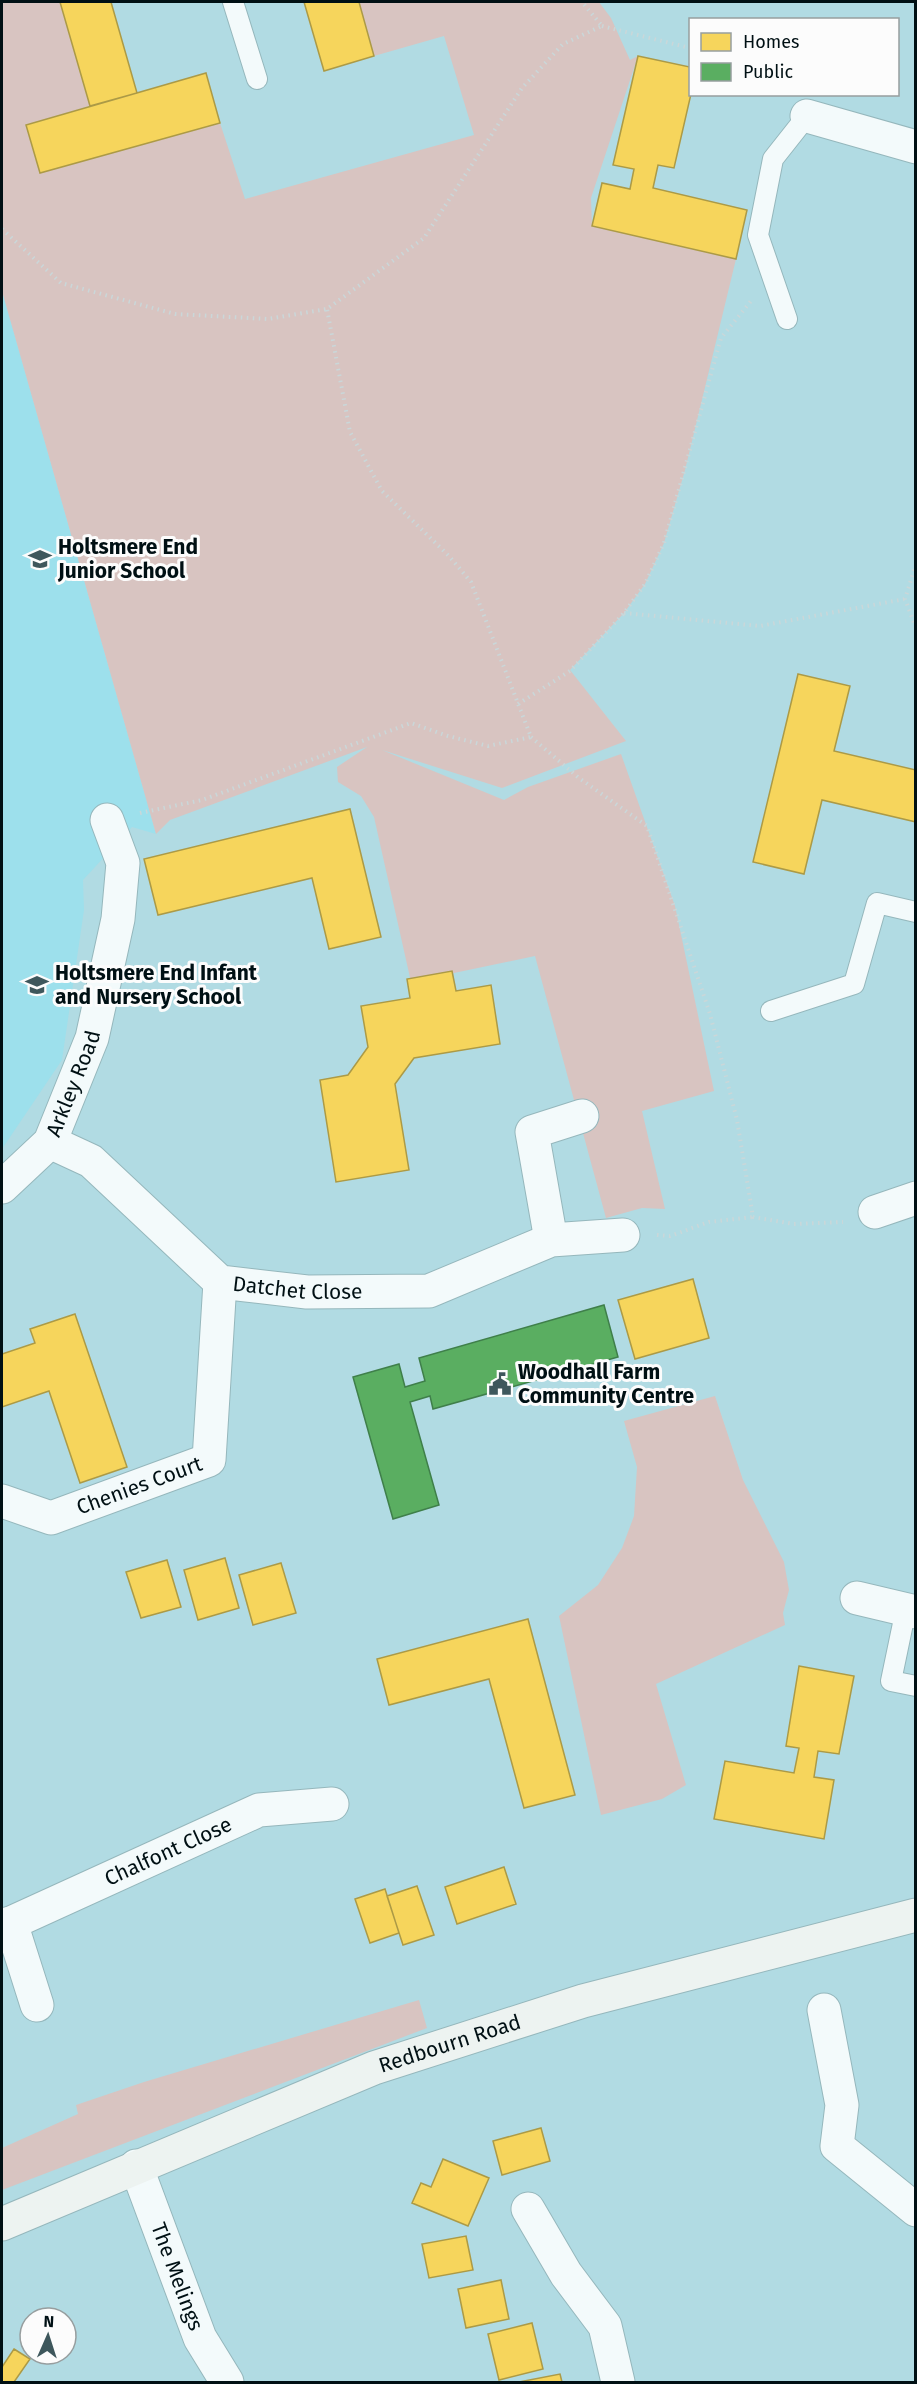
<svg xmlns="http://www.w3.org/2000/svg" width="917" height="2384" font-family="'Fira Sans',sans-serif">
<rect width="100%" height="100%" fill="#b1dbe3"/>
<path fill="#9de0ec" d="M2,291L156,834L132,827L83,880L84,910L62,1060L2,1149Z"/>
<path fill="#d8c4c1" d="M2,2H60L90,106L26,125L40,173L220,123L245,199L474,135L444,36L374,56L359,2H599L611,18L630,60L638,56L591,198L592,226L736,259L685,470L664,543L645,584L624,613L570,670L626,741L502,788L382,750L504,800L528,787L621,754L675,906L714,1091L642,1111L665,1209L642,1208L606,1218L535,956L411,982L374,817L361,796L338,782L337,767L367,747L170,820L156,834L2,291Z
M715,1396L743,1480L784,1562L789,1590L783,1613L785,1625L656,1684L686,1785L662,1799L601,1815L559,1616L598,1585L622,1548L634,1516L637,1467L624,1421Z
M419,2000L427,2028L2,2190V2148L78,2114L76,2105L144,2082Z"/>
<path fill="#f6d55c" stroke="#ac9a46" stroke-width="1.5" d="M60,2H111L137,93L90,106Z
M304,2H359L374,56L324,71Z
M638,56L690,67L691,94L674,168L658,165L653,188L747,210L736,259L592,226L602,183L630,189L634,169L613,165Z
M206,73L220,123L40,173L26,125Z
M798,674L850,686L834,751L916,770V822L822,800L804,874L753,862Z
M350,809L381,937L329,949L312,878L158,915L144,859Z
M452,971L456,991L491,985L500,1044L414,1058L395,1084L409,1170L336,1182L320,1080L348,1075L368,1047L361,1006L410,998L407,979Z
M693,1279L709,1338L635,1359L618,1300Z
M75,1314L127,1467L80,1483L49,1391L2,1407V1354L35,1343L30,1329Z
M225,1558L239,1608L198,1620L184,1570Z
M167,1560L181,1607L141,1618L126,1572Z
M281,1563L296,1613L253,1625L239,1575Z
M528,1619L575,1795L524,1808L489,1679L389,1705L377,1659Z
M799,1666L854,1676L839,1754L818,1751L814,1777L834,1780L824,1839L714,1819L725,1761L794,1773L799,1748L786,1746Z
M504,1867L516,1904L457,1924L445,1887Z
M417,1886L434,1935L403,1945L387,1896Z
M385,1889L399,1933L370,1943L355,1899Z
M541,2128L550,2161L502,2175L493,2141Z
M443,2159L489,2178L468,2226L412,2203L421,2183L431,2187Z
M466,2236L473,2270L429,2278L422,2244Z
M501,2280L509,2319L466,2328L458,2289Z
M532,2323L543,2369L499,2380L488,2334Z
M14,2349L30,2359L14,2382H2V2367Z
M560,2374L562,2382H519Z"/>
<path fill="#5aae61" stroke="#3f7f4a" stroke-width="1.5" d="M604,1305L618,1357L433,1409L430,1396L410,1402L439,1505L393,1519L353,1377L399,1364L405,1387L425,1381L419,1358Z"/>
<g fill="none" stroke-linecap="round" stroke-linejoin="round">
<g stroke="#95b7bc" stroke-width="22">
<path id="lane" d="M233,2L257,79
M787,319L758,235L773,159L807,116
M771,1011L854,984L877,903L916,912
M906,1609L891,1681L916,1686"/>
</g>
<g stroke="#95b7bc" stroke-width="35">
<g id="street">
<path d="M807,116L916,147"/>
<path id="s1" d="M50,1142L91,1161L220,1282L307,1292L429,1291L551,1240L623,1235"/>
<path id="s2" d="M2,1187L50,1142L92,1038L118,919L123,863L107,820"/>
<path d="M875,1212L916,1198"/>
<path d="M551,1240L532,1132L582,1116"/>
<path id="s3" d="M2,1501L51,1518L209,1460L220,1282"/>
<path d="M857,1598L916,1612"/>
<path d="M11,1923L37,2005"/>
<path id="s4" d="M2,1925L11,1923L259,1810L332,1804"/>
<path d="M824,2010L842,2105L837,2146L916,2210"/>
<path id="s5" d="M136,2166L200,2338L227,2382"/>
<path d="M528,2209L566,2274L605,2326L618,2382"/>
</g>
</g>
<g stroke="#95b7bc" stroke-width="35">
<g id="secondary">
<path id="s6" d="M2,2224L374,2068L583,2001L916,1915"/>
</g>
</g>
<path stroke="#cad7d9" stroke-width="4" stroke-dasharray="1.5 4.5" stroke-linecap="butt" d="M602,26L690,48
M2,229L61,283L175,314L268,319L327,309L424,238L522,88L563,44L602,26L582,2
M916,564L905,599L916,628
M624,613L760,626L905,599
M518,704L570,671L624,613L645,584L664,543L721,338L751,301
M531,737L579,778L647,826L710,1014L737,1120L753,1217L794,1224L843,1222
M140,813L202,800L411,723L448,736L488,746L531,737L471,582L449,556L382,491L350,432L327,309
M657,1235L670,1236L709,1222L753,1217"/>
<use href="#lane" stroke="#f3fafb" stroke-width="20"/>
<use href="#street" stroke="#f3fafb" stroke-width="33"/>
<use href="#secondary" stroke="#edf3f1" stroke-width="33"/>
</g>
<defs>
<g id="school-bare" transform="scale(1.8)"><path d="M0-5L7-2L0 1L-7-2ZM-4 1L0 2.5L4 1V4Q0 6-4 4Z" fill="#3e575c" stroke="#fcfcfc" stroke-width="2.5" paint-order="stroke"/></g>
<g id="civic-bare" transform="scale(1.8)"><path d="M-.6-6.5H3V-4.5H.6V-3L4-1V1h2V6H-6V1h2V-1L-.6-3ZM-1.2 2.5V6h2.4V2.5Z" fill="#3e575c" stroke="#fcfcfc" stroke-width="2.5" paint-order="stroke"/></g>
</defs>
<g fill-rule="evenodd">
<use href="#school-bare" x="40" y="559"/>
<use href="#school-bare" x="37" y="985"/>
<use href="#civic-bare" x="500" y="1384"/>
</g>
<g text-anchor="middle" dominant-baseline="central" stroke-width="6" stroke-linejoin="round" paint-order="stroke">
<g font-size="21" font-weight="bold" fill="#001014" stroke="#fcfcfc" text-anchor="start">
<text x="58" y="547">Holtsmere End<tspan x="58" dy="24">Junior School</tspan></text>
<text x="55" y="973">Holtsmere End Infant<tspan x="55" dy="24">and Nursery School</tspan></text>
<text x="518" y="1372">Woodhall Farm<tspan x="518" dy="24">Community Centre</tspan></text>
</g>
<g font-size="21" fill="#001014" stroke="#fcfcfc">
<text stroke="none"><textPath href="#s2" startOffset="129">Arkley Road</textPath></text>
<text stroke="none"><textPath href="#s1" startOffset="300">Datchet Close</textPath></text>
<text stroke="none"><textPath href="#s3" startOffset="146">Chenies Court</textPath></text>
<text stroke="none"><textPath href="#s4" startOffset="182">Chalfont Close</textPath></text>
<text stroke="none"><textPath href="#s6" startOffset="483">Redbourn Road</textPath></text>
<text stroke="none"><textPath href="#s5" startOffset="118">The Melings</textPath></text>
</g>
</g>
<rect width="917" height="2384" fill="none" stroke="#001014" stroke-width="6"/>
<rect x="689" y="18" width="210" height="78" fill="#fcfcfc" stroke="#979e9f" stroke-width="1.5"/>
<rect x="701" y="33" width="30" height="18" fill="#f6d55c" stroke="#979e9f" stroke-width="1.5"/>
<text x="743" y="48" font-size="18" fill="#001014">Homes</text>
<rect x="701" y="63" width="30" height="18" fill="#5aae61" stroke="#979e9f" stroke-width="1.5"/>
<text x="743" y="78" font-size="18" fill="#001014">Public</text>
<g transform="translate(48 2336) rotate(3)"><circle r="28" fill="#fcfcfc" stroke="#979e9f" stroke-width="1.5"/>
<path d="M0-4.5L10 22L0 15L-10 22Z" fill="#3e575c"/>
<text y="-9" font-size="16" font-weight="bold" text-anchor="middle" fill="#001014">N</text>
</g>
</svg>
